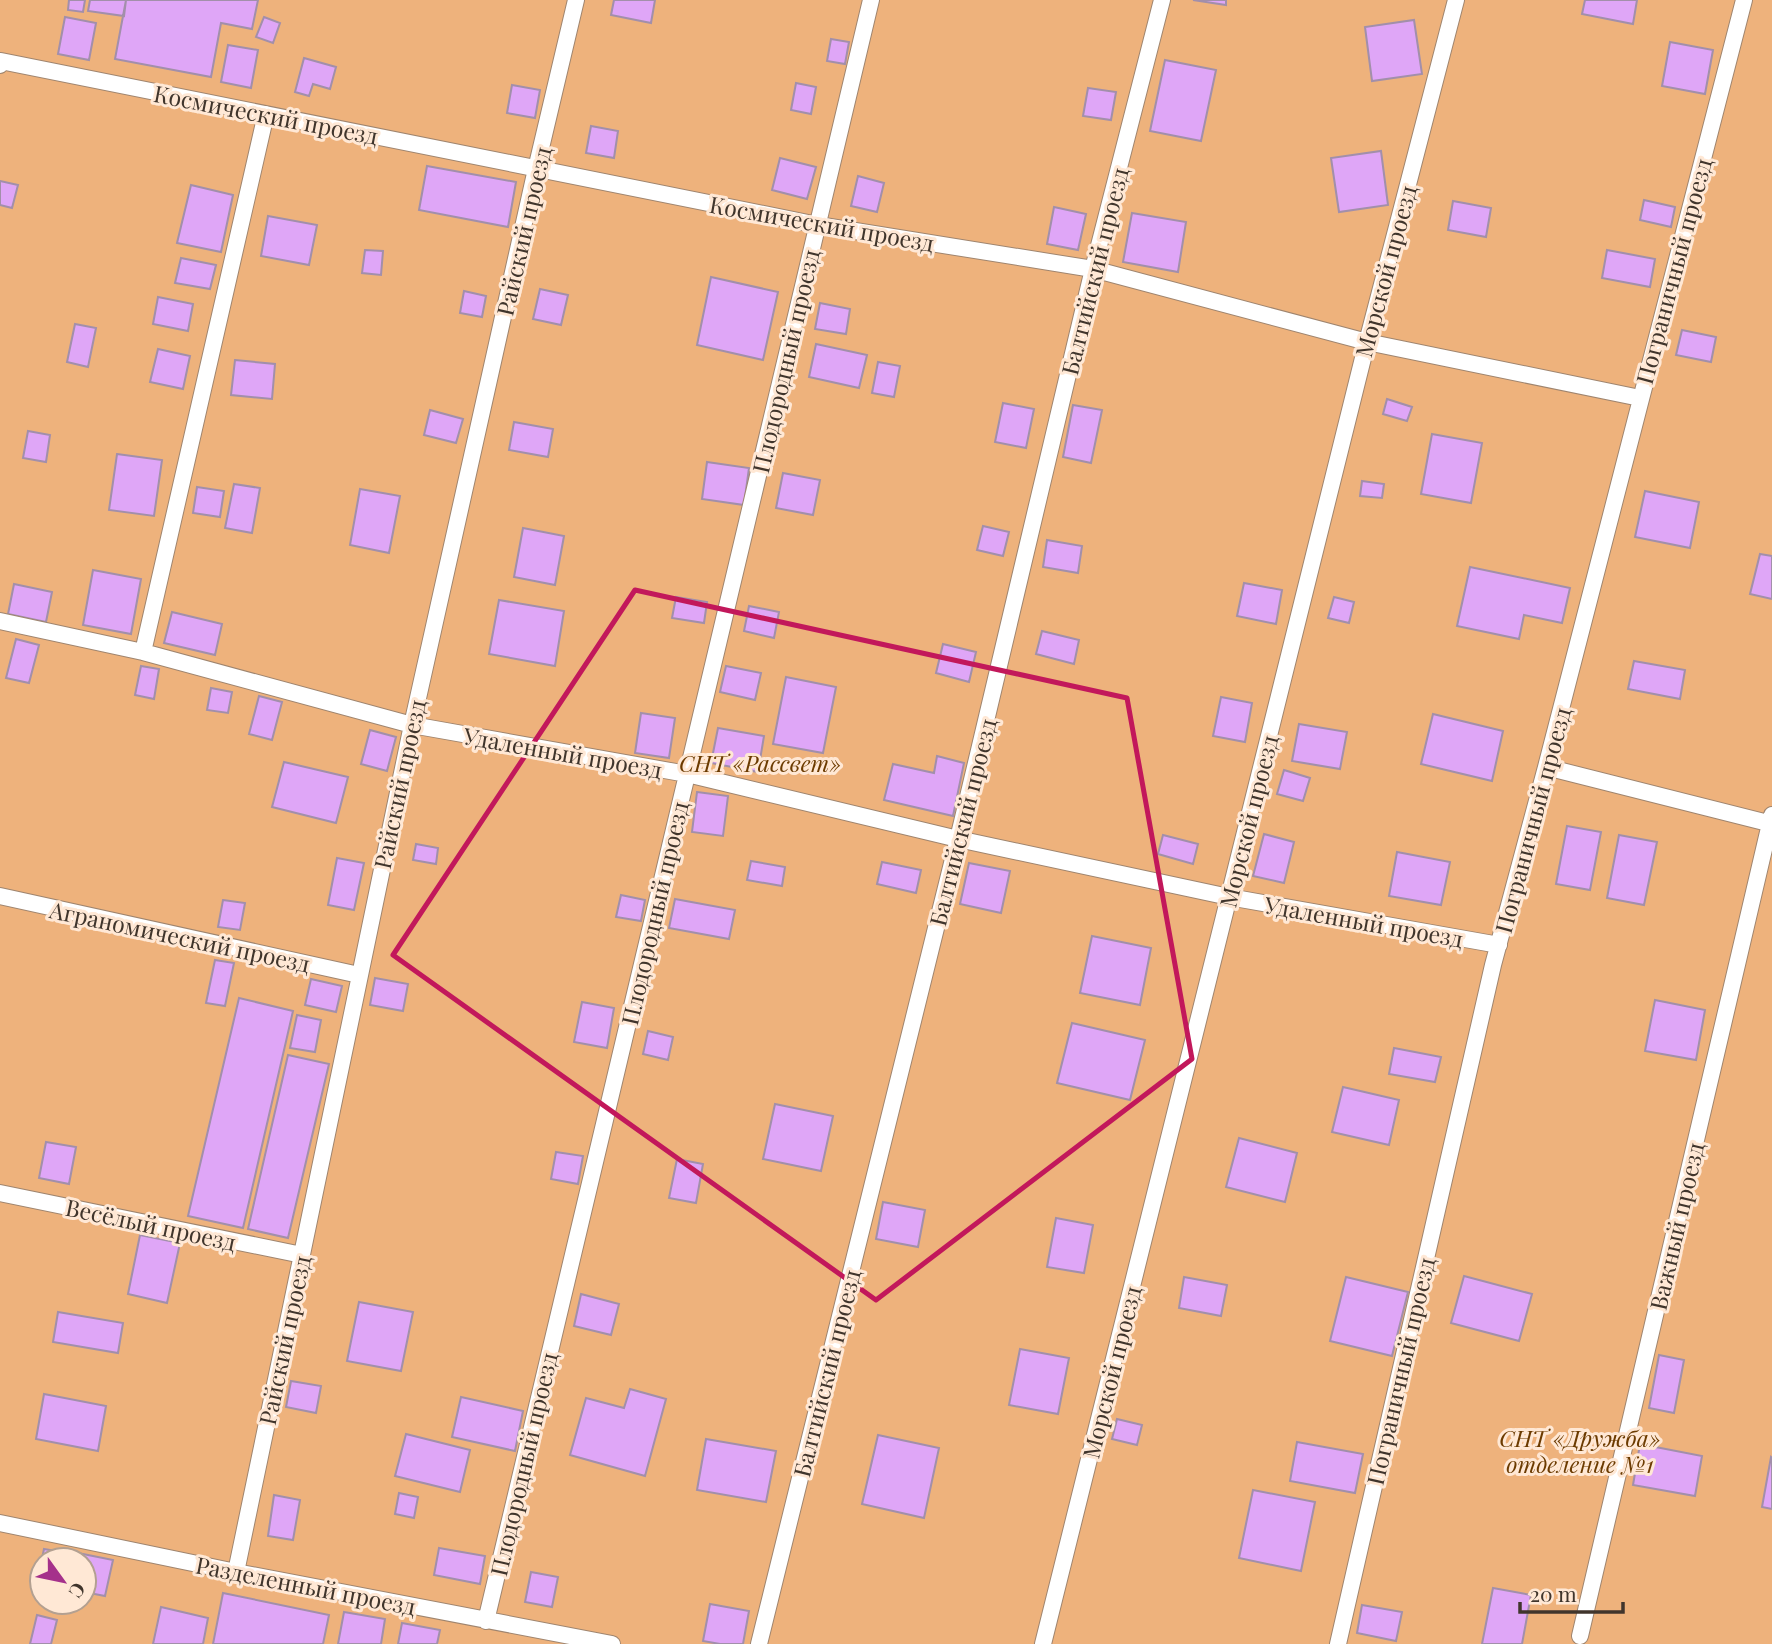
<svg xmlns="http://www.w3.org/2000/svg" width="1772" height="1644" font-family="'Playfair Display',serif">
<rect width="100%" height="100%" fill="#f6dac2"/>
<path fill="#eeb27c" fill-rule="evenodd" d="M0,0H1772V1644H0ZM42,1560H84V1602H42Z"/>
<path fill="#dfa6f7" stroke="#a28faa" stroke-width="2" d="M69,0H85L83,12L68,10Z
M90,0H126L124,16L88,11Z
M126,0H258L252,29L221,23L211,77L115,59Z
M614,0H655L651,23L611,15Z
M1193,0H1226V5Z
M1585,0H1637L1633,24L1582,14Z
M65,17L96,23L89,60L58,54Z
M264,17L280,23L273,43L256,37Z
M1414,20L1422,74L1372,81L1365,27Z
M831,39L849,42L845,64L827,61Z
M1670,42L1713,50L1705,94L1662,86Z
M228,45L258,50L251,88L221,82Z
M304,58L336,67L330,89L313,84L309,96L295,92Z
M1165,60L1216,70L1201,141L1150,131Z
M796,83L816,87L811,114L791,110Z
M512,85L540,90L535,118L507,113Z
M1088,88L1116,92L1111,120L1083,116Z
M591,126L618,131L614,158L586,153Z
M1381,151L1388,205L1339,212L1331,158Z
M780,158L816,167L807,199L772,190Z
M427,166L516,182L508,227L419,210Z
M858,176L884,183L877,212L851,206Z
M0,181L18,185L12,208L0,205Z
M191,185L233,195L221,252L177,243Z
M1644,200L1675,207L1671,227L1640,220Z
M1453,201L1491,208L1486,237L1448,230Z
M1054,207L1086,214L1078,250L1047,244Z
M1132,213L1186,222L1178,272L1123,262Z
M268,216L317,225L309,265L261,256Z
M365,250L383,251L381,275L362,273Z
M1607,250L1655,259L1650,287L1602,278Z
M181,258L216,265L210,289L175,283Z
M711,277L778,292L763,360L697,345Z
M540,289L568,295L561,325L533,319Z
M464,291L486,296L482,317L460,313Z
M158,297L193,304L188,331L153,324Z
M820,303L850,309L846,334L815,329Z
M75,324L96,328L88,367L67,362Z
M1682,330L1716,337L1711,362L1676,355Z
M816,344L867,355L859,388L809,377Z
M158,349L190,356L183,389L150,382Z
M235,360L275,364L272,399L231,395Z
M878,362L900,366L894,397L872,393Z
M1387,399L1412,407L1407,421L1383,414Z
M1003,403L1034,409L1026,448L995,442Z
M1073,405L1102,410L1091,463L1063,457Z
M430,410L463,419L456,443L424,435Z
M514,422L553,429L548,457L509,450Z
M28,431L50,435L46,462L23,458Z
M1432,434L1482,443L1471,503L1421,494Z
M117,454L162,460L154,516L109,510Z
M707,462L749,468L744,505L702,499Z
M783,473L820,480L813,515L776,508Z
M1362,481L1384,484L1382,498L1360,496Z
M234,484L260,488L252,533L225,528Z
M197,487L224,491L220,517L193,513Z
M360,489L400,496L389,553L350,545Z
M1645,491L1699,502L1690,548L1635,537Z
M983,526L1009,532L1003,556L977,550Z
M523,528L564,536L555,585L514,577Z
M1047,540L1082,546L1078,573L1043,567Z
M1760,554L1772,556V599L1750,594Z
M1470,567L1570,588L1562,623L1524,615L1519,639L1457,626Z
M93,570L141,579L131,634L83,625Z
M1244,583L1282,590L1276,624L1237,616Z
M14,584L52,592L46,622L8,614Z
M676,597L707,602L704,623L672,618Z
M1334,597L1354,602L1349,623L1328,618Z
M499,600L564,611L555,666L489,654Z
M749,606L779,612L774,638L744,631Z
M172,612L222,624L215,655L164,643Z
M1042,631L1079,640L1074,664L1036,654Z
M16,639L39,645L29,683L6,678Z
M943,644L976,652L969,682L936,673Z
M1634,661L1685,670L1680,699L1628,689Z
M141,666L159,669L154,699L135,695Z
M726,666L761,673L755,700L720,692Z
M786,677L836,687L823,753L773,744Z
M211,688L232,692L228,713L207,710Z
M259,696L282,702L272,740L249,734Z
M1221,697L1252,703L1245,742L1213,736Z
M641,713L675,718L669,758L635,753Z
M1433,714L1503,731L1492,781L1421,764Z
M1299,724L1347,732L1340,769L1292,761Z
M718,728L764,736L758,772L711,763Z
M370,730L396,737L387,771L361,764Z
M937,756L964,763L953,816L884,800L893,764L934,773Z
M284,762L348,777L336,823L272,807Z
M1284,770L1310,778L1303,801L1277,794Z
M697,792L728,796L723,836L692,832Z
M1567,826L1601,832L1590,890L1556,884Z
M1264,834L1294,842L1284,883L1253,876Z
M1163,835L1198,844L1193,864L1158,854Z
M1619,835L1657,842L1644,905L1607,898Z
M416,844L438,848L436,864L413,860Z
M1397,852L1450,862L1441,905L1389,896Z
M337,858L364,863L354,910L328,905Z
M751,861L785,867L782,886L747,880Z
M882,862L921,870L916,893L877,884Z
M969,863L1010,871L1001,913L960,904Z
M621,895L645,900L641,921L616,917Z
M675,899L735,910L729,939L669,928Z
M223,900L245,903L240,930L218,927Z
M1092,936L1151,948L1140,1005L1080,993Z
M215,960L234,963L225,1006L206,1003Z
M375,978L408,984L403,1011L370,1005Z
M311,979L342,986L336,1012L305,1005Z
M239,998L293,1011L243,1228L188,1216Z
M1655,1000L1705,1010L1696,1060L1645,1051Z
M582,1002L614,1008L607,1048L574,1042Z
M297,1015L321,1020L315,1052L290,1048Z
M1072,1023L1145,1040L1130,1100L1057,1083Z
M648,1031L673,1037L668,1060L643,1054Z
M1394,1048L1441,1057L1435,1082L1389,1074Z
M288,1055L329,1064L288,1238L248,1229Z
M1343,1087L1399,1100L1389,1145L1332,1132Z
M775,1104L833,1116L821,1171L763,1159Z
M1239,1138L1297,1153L1285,1202L1226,1187Z
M46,1142L76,1147L69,1184L39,1178Z
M556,1152L583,1156L578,1184L551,1179Z
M677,1159L703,1164L696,1203L669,1198Z
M883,1202L925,1210L918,1247L876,1239Z
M1056,1218L1093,1225L1084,1273L1047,1267Z
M140,1235L180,1243L167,1303L128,1294Z
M1464,1276L1532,1294L1519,1341L1451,1323Z
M1184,1277L1227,1285L1221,1316L1179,1308Z
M1346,1277L1408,1292L1392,1356L1330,1341Z
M581,1294L619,1304L611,1335L574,1326Z
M359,1302L413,1312L401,1371L347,1361Z
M58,1312L123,1323L118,1353L53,1342Z
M1020,1349L1069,1358L1058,1414L1009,1405Z
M1659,1355L1684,1360L1674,1413L1649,1408Z
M291,1381L321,1386L316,1413L286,1407Z
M630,1389L666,1399L645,1476L570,1455L586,1398L624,1408Z
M44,1394L106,1406L98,1451L36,1439Z
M461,1397L523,1411L515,1451L452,1437Z
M1117,1419L1142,1425L1137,1445L1112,1439Z
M406,1434L470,1450L460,1492L395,1476Z
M878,1435L939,1448L924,1518L862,1504Z
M706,1439L776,1451L766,1502L697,1490Z
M1297,1442L1363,1454L1355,1493L1290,1481Z
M1640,1444L1702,1456L1695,1496L1633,1485Z
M1771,1457L1772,1458V1509L1762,1507Z
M1253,1490L1315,1502L1301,1571L1239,1558Z
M399,1493L418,1497L414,1518L395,1514Z
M274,1495L300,1500L293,1540L268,1536Z
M439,1548L485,1556L480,1584L434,1575Z
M44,1549L68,1553L66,1560H42V1583L37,1582Z
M78,1553L113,1560L105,1596L84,1592V1560H77Z
M531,1572L558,1577L552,1607L525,1602Z
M1493,1588L1531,1595L1522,1644H1482Z
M223,1593L329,1615L323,1644H213Z
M710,1604L749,1611L743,1644H720L703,1641Z
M1362,1605L1402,1612L1396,1641L1357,1633Z
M161,1607L208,1618L203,1644H153Z
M344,1612L385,1619L381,1644H338Z
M37,1615L57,1620L51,1644H30Z
M402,1623L440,1630L437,1644H398Z"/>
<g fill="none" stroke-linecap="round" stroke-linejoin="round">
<g stroke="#9f856f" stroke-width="18">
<path id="service" d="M0,65L1,61L818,225L1093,269L1367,342L1640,398
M0,621L143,652L412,725L687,774L958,839L1229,897L1499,945
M143,652L266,114
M1546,767L1772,824
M0,896L359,975
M0,1193L302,1255
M0,1523L236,1572L612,1644
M236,1572L412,725L536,169L576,0
M486,1621L871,0
M1580,1636L1772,815
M759,1644L958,839L1093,269L1162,0
M1043,1644L1367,342L1456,0
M1338,1644L1493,965L1546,767L1744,0"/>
</g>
<use href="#service" stroke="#fff" stroke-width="16"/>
</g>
<path fill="none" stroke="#c2185b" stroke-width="5" stroke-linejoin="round" d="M635,590L1127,698L1192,1059L876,1300L393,955Z"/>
<g text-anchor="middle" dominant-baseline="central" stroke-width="6" stroke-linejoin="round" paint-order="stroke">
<g font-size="23" fill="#40352c" stroke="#ffe8d5">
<text transform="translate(266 114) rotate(11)">Космический проезд</text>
<text transform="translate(822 223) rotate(10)">Космический проезд</text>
<text transform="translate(523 231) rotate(-77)">Райский проезд</text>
<text transform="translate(1094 271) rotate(-76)">Балтийский проезд</text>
<text transform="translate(1385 271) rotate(-75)">Морской проезд</text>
<text transform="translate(1673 271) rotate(-75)">Пограничный проезд</text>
<text transform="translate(785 361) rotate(-77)">Плодородный проезд</text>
<text transform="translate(563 752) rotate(10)">Удаленный проезд</text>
<text transform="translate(399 784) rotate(-78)">Райский проезд</text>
<text transform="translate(1532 820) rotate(-75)">Пограничный проезд</text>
<text transform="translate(1248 821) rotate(-76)">Морской проезд</text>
<text transform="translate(962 822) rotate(-76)">Балтийский проезд</text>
<text transform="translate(654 913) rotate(-77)">Плодородный проезд</text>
<text transform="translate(1364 921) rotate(10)">Удаленный проезд</text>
<text transform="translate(180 936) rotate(12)">Аграномический проезд</text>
<text transform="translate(151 1224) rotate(12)">Весёлый проезд</text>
<text transform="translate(1676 1226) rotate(-77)">Важный проезд</text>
<text transform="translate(284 1340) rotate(-78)">Райский проезд</text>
<text transform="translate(1400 1371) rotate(-77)">Пограничный проезд</text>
<text transform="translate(1111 1372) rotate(-76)">Морской проезд</text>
<text transform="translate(826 1373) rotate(-76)">Балтийский проезд</text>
<text transform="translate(523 1464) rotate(-77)">Плодородный проезд</text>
<text transform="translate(306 1585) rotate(11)">Разделенный проезд</text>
</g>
<g font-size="23" font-style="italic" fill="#6c3b00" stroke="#ffe8d5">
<text x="760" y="762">СНТ «Рассвет»</text>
<text x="1580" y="1437">СНТ «Дружба»<tspan x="1580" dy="26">отделение №1</tspan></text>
</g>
</g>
<g transform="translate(63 1581) rotate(123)"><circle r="33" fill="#ffe8d5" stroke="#b3a091" stroke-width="2"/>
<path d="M0-5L12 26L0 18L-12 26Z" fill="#a5318b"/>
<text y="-10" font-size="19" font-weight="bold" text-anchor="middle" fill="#40352c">С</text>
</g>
<path d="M1520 1602v10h103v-10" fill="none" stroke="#40352c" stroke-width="3.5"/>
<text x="1530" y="1602" font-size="21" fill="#40352c" stroke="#ffe8d5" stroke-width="5" paint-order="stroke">20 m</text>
</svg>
